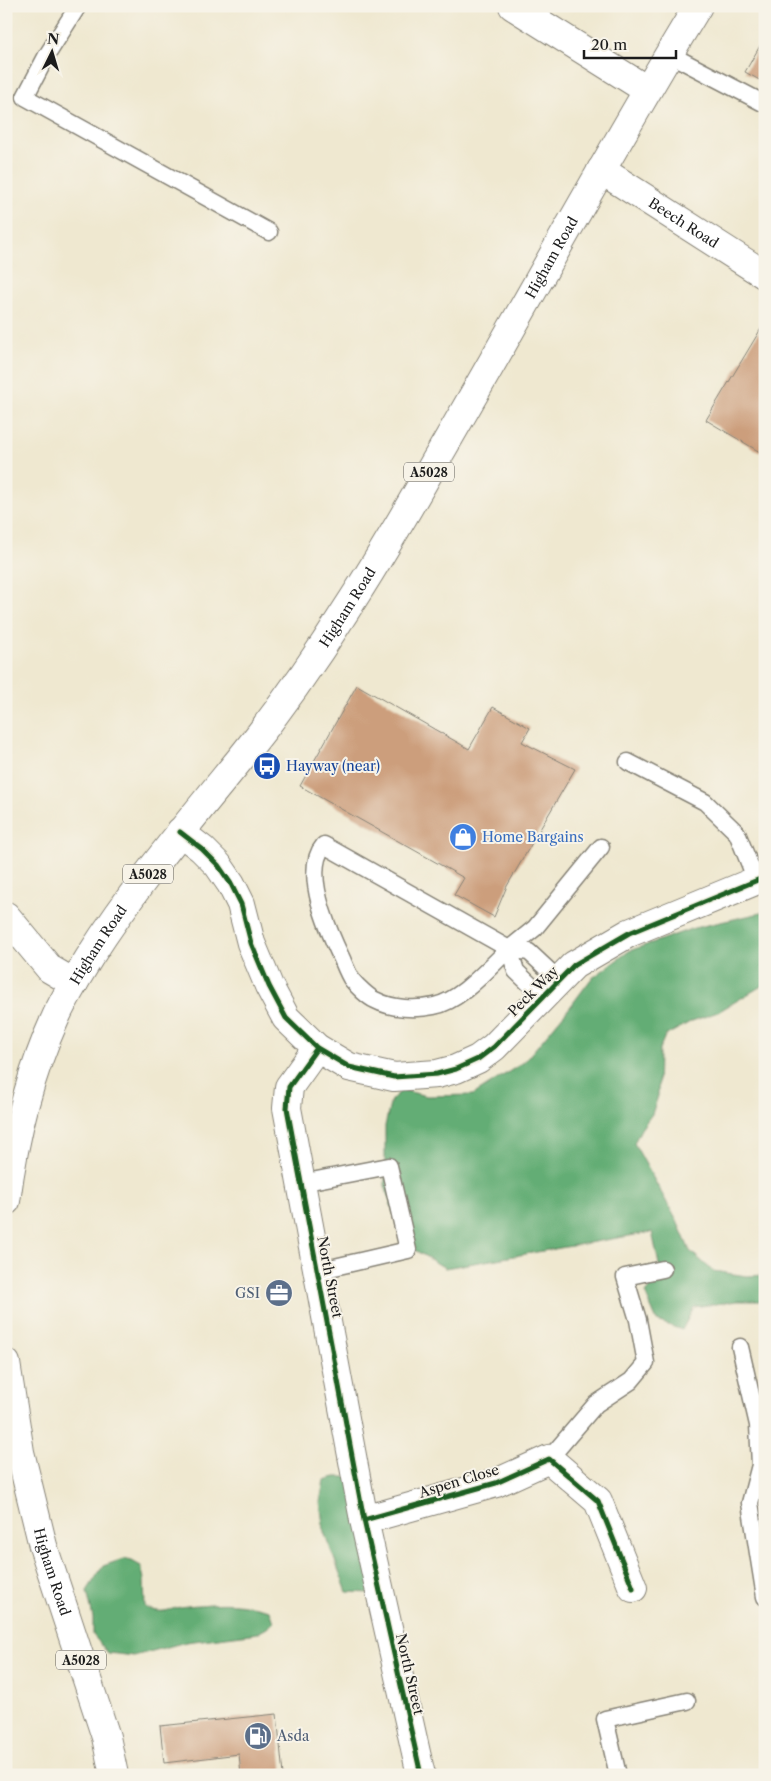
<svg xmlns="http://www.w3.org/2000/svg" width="771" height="1781" font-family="'Libre Caslon Text',serif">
<rect width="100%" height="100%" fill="#f7f3e8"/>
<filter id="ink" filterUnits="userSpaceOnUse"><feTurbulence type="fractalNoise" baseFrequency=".02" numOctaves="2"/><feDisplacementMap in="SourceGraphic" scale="10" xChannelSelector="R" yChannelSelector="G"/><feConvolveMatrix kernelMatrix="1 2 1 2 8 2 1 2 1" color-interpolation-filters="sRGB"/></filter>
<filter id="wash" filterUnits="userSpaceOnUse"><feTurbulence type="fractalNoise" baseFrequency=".0096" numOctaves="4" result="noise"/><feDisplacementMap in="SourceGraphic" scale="20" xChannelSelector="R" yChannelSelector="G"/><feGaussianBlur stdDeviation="1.12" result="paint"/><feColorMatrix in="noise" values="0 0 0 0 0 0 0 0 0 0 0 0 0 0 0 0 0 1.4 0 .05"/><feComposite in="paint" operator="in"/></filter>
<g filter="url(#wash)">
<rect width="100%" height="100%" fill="#efe8d0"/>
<path fill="#63ad75" stroke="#406448" d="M765,912V984L718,1012L692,1021L665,1036L659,1050L658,1096L652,1114L641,1129L634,1143L677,1221L690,1251L713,1271L747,1276L765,1275V1301H737L694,1307L682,1330L657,1321L645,1293L661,1274L652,1232L445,1268L413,1249L398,1227L385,1186V1126L391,1100L402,1090L427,1096L473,1095L524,1062L570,1007L591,979L629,951L694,928Z
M335,1477H351L381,1528L384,1555L371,1593L347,1592L324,1532L320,1502L324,1480Z
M123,1559L132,1561L141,1566L144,1579L145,1607C163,1616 169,1608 187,1606C195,1605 203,1605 210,1604C230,1602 250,1605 270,1610L274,1622L267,1628L258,1633L186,1642L134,1656L108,1653L93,1635V1618L87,1591L103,1566Z"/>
<g id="blocks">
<path fill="#cc9e7c" d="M765,37V83L745,72Z
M765,322V455L706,420Z
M357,685L469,749L493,707L530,728L522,742L575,769L507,886L494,917L454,895L464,878L300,786Z
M277,1714L283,1775H241L239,1754L164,1763L160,1726Z"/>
</g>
</g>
<g filter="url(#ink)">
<use href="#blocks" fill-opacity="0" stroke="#868276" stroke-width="1"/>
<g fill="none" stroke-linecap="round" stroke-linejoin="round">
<g stroke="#868276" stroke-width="19">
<path id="service" d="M78,6L47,55L25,97L269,232
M669,54L765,104
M628,762L705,802L737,833L756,880
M509,949L535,928L601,847
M543,997L516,971L509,949C489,967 461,1001 434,1006C416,1010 392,1009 375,1000C368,997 357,986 352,980C348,974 345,966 342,959C329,932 301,872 324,845L509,949L529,952L559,980
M301,1183L389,1166L408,1250L317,1271
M740,1347L758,1425L760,1465L750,1503L765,1597
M549,1459L596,1404L631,1381L646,1363L638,1320L625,1277L663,1269
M618,1775L605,1719L687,1701"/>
</g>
<g stroke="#868276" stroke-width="30">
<g id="minor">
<path d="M513,6L647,90"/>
<path id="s1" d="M601,170L765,275"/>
<path d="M180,832L202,849L218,865L231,884L241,904L251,943L269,986L286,1018L317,1048L349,1067L394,1077L437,1074L456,1069L478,1059L494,1047L574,965L629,933L765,877"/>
<path d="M6,916L50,969L74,983"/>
<path d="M317,1048L289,1087L287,1108L364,1520L421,1775"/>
<path d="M364,1520L496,1483L549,1459L598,1501L633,1588"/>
</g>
</g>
<g stroke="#868276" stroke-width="30">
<g id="primary">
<path id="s2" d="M6,1201C14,1139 29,1076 55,1019C64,998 77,978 89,958C134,887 188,823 241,758C279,711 314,661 346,610C378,561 407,511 436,460C524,309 607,155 698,6"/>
<path id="s3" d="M6,1363L20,1452L43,1546L106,1737L114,1775"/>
</g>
</g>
<use href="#service" stroke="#fff" stroke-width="16"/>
<use href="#minor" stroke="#fff" stroke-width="28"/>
<use href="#primary" stroke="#fff" stroke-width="28"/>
<g stroke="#f7f3e8" stroke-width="8">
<path id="cycleway" d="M180,832L202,849L218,865L231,884L241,904L251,943L269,986L286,1018L317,1048L349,1067L394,1077L437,1074L456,1069L478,1059L494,1047L574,965L629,933L765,877
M317,1048L289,1087L287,1108L364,1520L421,1775
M364,1520L496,1483L549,1459L598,1501L633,1588"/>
</g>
<use href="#cycleway" stroke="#1b5e20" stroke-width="5"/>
</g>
</g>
<defs>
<g id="bus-disc" transform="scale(1.4375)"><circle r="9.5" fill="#1a4fb4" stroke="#f7f3e8"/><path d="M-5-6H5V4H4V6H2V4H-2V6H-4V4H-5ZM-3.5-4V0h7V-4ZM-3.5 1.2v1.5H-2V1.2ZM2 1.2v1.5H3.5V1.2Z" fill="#fff"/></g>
<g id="shop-disc" transform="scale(1.4375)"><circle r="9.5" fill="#3f7fe0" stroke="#f7f3e8"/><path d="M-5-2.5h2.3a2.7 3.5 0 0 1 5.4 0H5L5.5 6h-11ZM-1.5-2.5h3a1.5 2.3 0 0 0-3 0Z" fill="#fff"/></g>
<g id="office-disc" transform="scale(1.4375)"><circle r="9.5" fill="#5c6f8a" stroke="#f7f3e8"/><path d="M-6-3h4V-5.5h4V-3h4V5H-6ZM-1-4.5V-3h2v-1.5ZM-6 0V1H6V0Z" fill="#fff"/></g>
<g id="fuel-disc" transform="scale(1.4375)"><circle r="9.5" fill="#5c6f8a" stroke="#f7f3e8"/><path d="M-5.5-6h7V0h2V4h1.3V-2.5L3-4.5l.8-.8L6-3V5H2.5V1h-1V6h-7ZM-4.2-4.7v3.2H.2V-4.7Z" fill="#fff"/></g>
</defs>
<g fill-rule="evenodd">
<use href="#bus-disc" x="267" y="766"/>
<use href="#shop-disc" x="463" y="837"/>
<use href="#office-disc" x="279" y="1293"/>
<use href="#fuel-disc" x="258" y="1736"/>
</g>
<g text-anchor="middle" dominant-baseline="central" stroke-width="4" stroke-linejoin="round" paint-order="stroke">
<g fill="#f7f3e8" stroke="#5e5c59" stroke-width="1">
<rect x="404" y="462.5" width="50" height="19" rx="4"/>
<rect x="123" y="864.5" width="50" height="19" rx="4"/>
<rect x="56" y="1650.5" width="50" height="19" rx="4"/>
</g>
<g font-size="12" font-weight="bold" fill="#1c1c1c">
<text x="429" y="472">A5028</text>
<text x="148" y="874">A5028</text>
<text x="81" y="1660">A5028</text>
</g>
<g font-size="14" fill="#1c1c1c" stroke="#f7f3e8">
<text stroke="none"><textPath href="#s1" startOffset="98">Beech Road</textPath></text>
<text stroke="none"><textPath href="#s2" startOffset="1100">Higham Road</textPath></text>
<text stroke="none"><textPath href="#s2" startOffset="695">Higham Road</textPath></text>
<text stroke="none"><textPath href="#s2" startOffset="275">Higham Road</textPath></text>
<text transform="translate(533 991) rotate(-45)">Peck Way</text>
<text transform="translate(330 1277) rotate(79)">North Street</text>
<text transform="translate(459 1481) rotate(-17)">Aspen Close</text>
<text stroke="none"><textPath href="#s3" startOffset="214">Higham Road</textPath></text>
<text transform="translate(410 1674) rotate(77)">North Street</text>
</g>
<g font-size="14" fill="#164399" stroke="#f7f3e8" text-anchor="start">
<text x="286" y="766">Hayway (near)</text>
</g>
<g font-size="14" fill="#366cbe" stroke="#f7f3e8" text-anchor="start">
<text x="482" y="837">Home Bargains</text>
</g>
<g font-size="14" fill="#4e5e75" stroke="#f7f3e8" text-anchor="end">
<text x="260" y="1293">GSI</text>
<text x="277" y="1736" text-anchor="start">Asda</text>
</g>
</g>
<rect width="771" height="1781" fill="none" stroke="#f7f3e8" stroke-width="25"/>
<g transform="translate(52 52) rotate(5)" stroke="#f7f3e8" stroke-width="4" paint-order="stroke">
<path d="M0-4L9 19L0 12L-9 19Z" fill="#1c1c1c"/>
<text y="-8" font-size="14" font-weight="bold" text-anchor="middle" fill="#1c1c1c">N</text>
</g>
<path d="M584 50v8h92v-8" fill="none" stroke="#1c1c1c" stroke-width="2.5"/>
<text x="591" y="50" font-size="15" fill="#1c1c1c" stroke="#f7f3e8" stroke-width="4" paint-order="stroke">20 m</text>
</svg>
